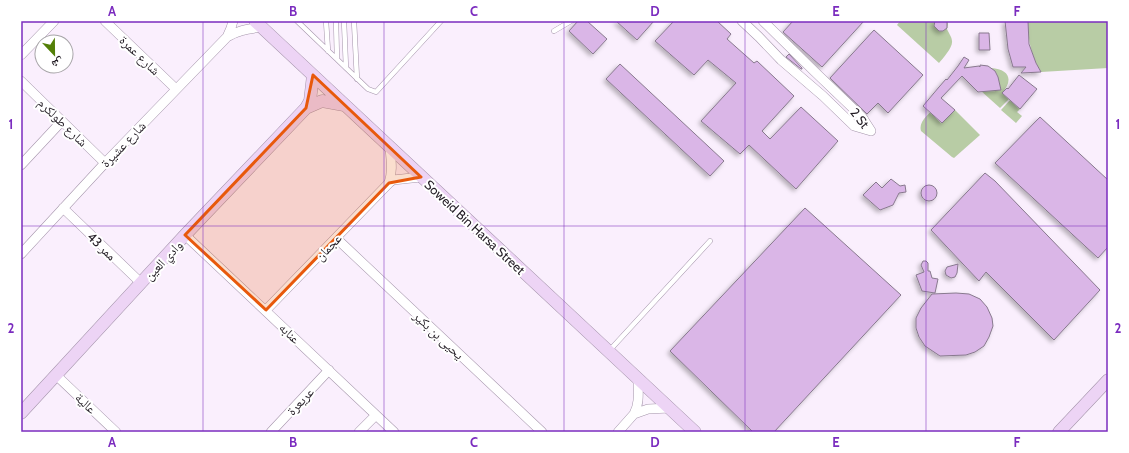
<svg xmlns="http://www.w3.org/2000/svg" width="1129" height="453" font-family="Cabin,'Noto Naskh Arabic',sans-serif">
<defs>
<filter id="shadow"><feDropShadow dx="-2.5" dy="2.5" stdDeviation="2" flood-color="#0004"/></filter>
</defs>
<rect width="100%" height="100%" fill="#faeffd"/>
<path fill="#b8cca5" d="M900,21H947L948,24L947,29C948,32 952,37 952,41C953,47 943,58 939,63L897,25Z
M1028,21H1108V68L1041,72C1031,55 1028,41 1028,21Z
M991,68C1009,69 1014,80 1002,93L1009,99L1000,108L981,91L997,90C1000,82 999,74 991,68Z
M1010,100L1020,109L1017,112L1022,116L1016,123L1001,110Z
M936,107L940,111L935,117L941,123L955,110L980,135L954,158L952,157L921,131C918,121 930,113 936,107Z"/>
<path fill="#dab6e7" stroke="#88798e" filter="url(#shadow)" d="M578,21H587L607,39L593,54L569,31Z
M616,21H654L637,40Z
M674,21H717L731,34L727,39L754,63L757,61L794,96L762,131L770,139L801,107L838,141L796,189L749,145L740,154L701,121L736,83L708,60L694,75L655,41Z
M793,21H864L822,67L783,32Z
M935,21H947V28L943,31H939L934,26Z
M1005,21H1028L1029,44L1036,63L1041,72L1021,73L1026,67H1013L1008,49Z
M874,30L923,75L888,113L878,103L867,114L830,78Z
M979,33H989L990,50H979Z
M789,54L802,68V69H801L786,57Z
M964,57L969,60L964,68L979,66L980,67V65L988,66L995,71L998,77L1001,90L978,92L962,76L941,98L955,110L942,123L923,106L939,87L946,79L947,80L958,66Z
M620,64L724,161L710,176L606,79Z
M1019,75L1037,89L1020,109L1002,93L1007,88L1008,89Z
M1040,117L1108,180V247L1098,258L995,163Z
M985,173L995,181L1100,290L1054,340L986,272L979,281L931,230Z
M891,179L900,186L905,185L906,192L899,193L893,205L880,210L863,195L876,182L882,188Z
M921 193a8 8 0 1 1 16 0a8 8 0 1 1-16 0Z
M805,208L901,295L774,432H753L670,351Z
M923,261H926L928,263V271H930L932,278L938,279L935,293L922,291L916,275L924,272L921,265Z
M958,264L957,273L955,277L951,278L946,275L945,271L947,267Z
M956,293L969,294L980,299L987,307L992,318L993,326L989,337L984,346L975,352L966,355L940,356L925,346L919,337L916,328V318L921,308L932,294Z"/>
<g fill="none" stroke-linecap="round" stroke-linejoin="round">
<g stroke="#a595ab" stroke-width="5.5">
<path id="lane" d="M297,21L368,89L376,92L441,21
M326,21L328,51
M336,21L337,59
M344,21L346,68
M354,21L357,79
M554,31L571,21
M609,351L710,241"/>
</g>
<g stroke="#a595ab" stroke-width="10">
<path id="street" d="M105,21L176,89
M233,21L231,28L227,37C238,30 249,29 262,27
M742,21L759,37L781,60L823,96L854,126L871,131
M763,21L815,72L862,117L871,131
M21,55L54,21
M21,81L105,163
M390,148C391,160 393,171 389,183L393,180L421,177
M21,165L62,121
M63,208L141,283
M185,235L394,432
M336,238L542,432
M21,254L105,163L227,37
M266,310L389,183
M56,375L116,432
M638,379C638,391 640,403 634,414L648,409L670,408
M271,432L329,370
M359,432L376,415
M618,432L634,414"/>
</g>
<g stroke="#a595ab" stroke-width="13">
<path id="secondary" d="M255,21L695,432
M306,108L310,101L313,75
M21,413L185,235L306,108L322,101L344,105
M1059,432L1108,380"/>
</g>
<use href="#lane" stroke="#fff" stroke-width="4.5"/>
<use href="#street" stroke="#fff" stroke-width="9"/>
<use href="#secondary" stroke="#edd4f5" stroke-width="12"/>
</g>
<path fill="#e8590c" fill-opacity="0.2" stroke="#e8590c" stroke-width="3" stroke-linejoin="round" d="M313,75L421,177L389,183L266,310L185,235L306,108Z"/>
<path fill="none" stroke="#7b2cbf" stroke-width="1" stroke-opacity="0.55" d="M203,21V432M384,21V432M564,21V432M745,21V432M926,21V432M21,226H1108"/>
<g text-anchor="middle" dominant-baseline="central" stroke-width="4" stroke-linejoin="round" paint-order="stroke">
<g font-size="13" fill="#231d25" stroke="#fff">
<text transform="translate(140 55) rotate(44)">شارع عمرة</text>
<text transform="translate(860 118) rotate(52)">2 St</text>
<text transform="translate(63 122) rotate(44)">شارع طولكرم</text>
<text transform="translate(123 144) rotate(-46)">شارع عشيرة</text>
<text transform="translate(475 227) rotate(43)">Soweid Bin Harsa Street</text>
<text transform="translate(102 246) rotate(44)">ممر 43</text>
<text transform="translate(328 247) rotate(-46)">عجمان</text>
<text transform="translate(163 260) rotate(-47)">وادي العين</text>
<text transform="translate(290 333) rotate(44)">عنابه</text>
<text transform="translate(439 335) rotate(43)">يحيى بن بكير</text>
<text transform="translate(300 401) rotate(-47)">عريعرة</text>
<text transform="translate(86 403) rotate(44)">عالية</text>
</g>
</g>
<rect width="1129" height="453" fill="none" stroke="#ffffff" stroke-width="44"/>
<g transform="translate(54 54) rotate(158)"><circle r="19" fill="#ffffff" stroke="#a7a5a8"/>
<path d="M0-3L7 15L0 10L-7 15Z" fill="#537f07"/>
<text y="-6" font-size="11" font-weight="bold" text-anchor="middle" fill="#231d25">ش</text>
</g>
<rect x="22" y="22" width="1085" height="409" fill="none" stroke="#7b2cbf" stroke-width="1.5"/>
<g font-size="13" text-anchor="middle" font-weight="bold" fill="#7b2cbf">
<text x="112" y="16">A</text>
<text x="293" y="16">B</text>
<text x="474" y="16">C</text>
<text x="655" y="16">D</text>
<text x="836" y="16">E</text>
<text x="1017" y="16">F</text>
<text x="11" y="129">1</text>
<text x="1118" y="129">1</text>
<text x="11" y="333">2</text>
<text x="1118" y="333">2</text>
<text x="112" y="447">A</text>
<text x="293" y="447">B</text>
<text x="474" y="447">C</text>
<text x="655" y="447">D</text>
<text x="836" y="447">E</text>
<text x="1017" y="447">F</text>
</g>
</svg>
